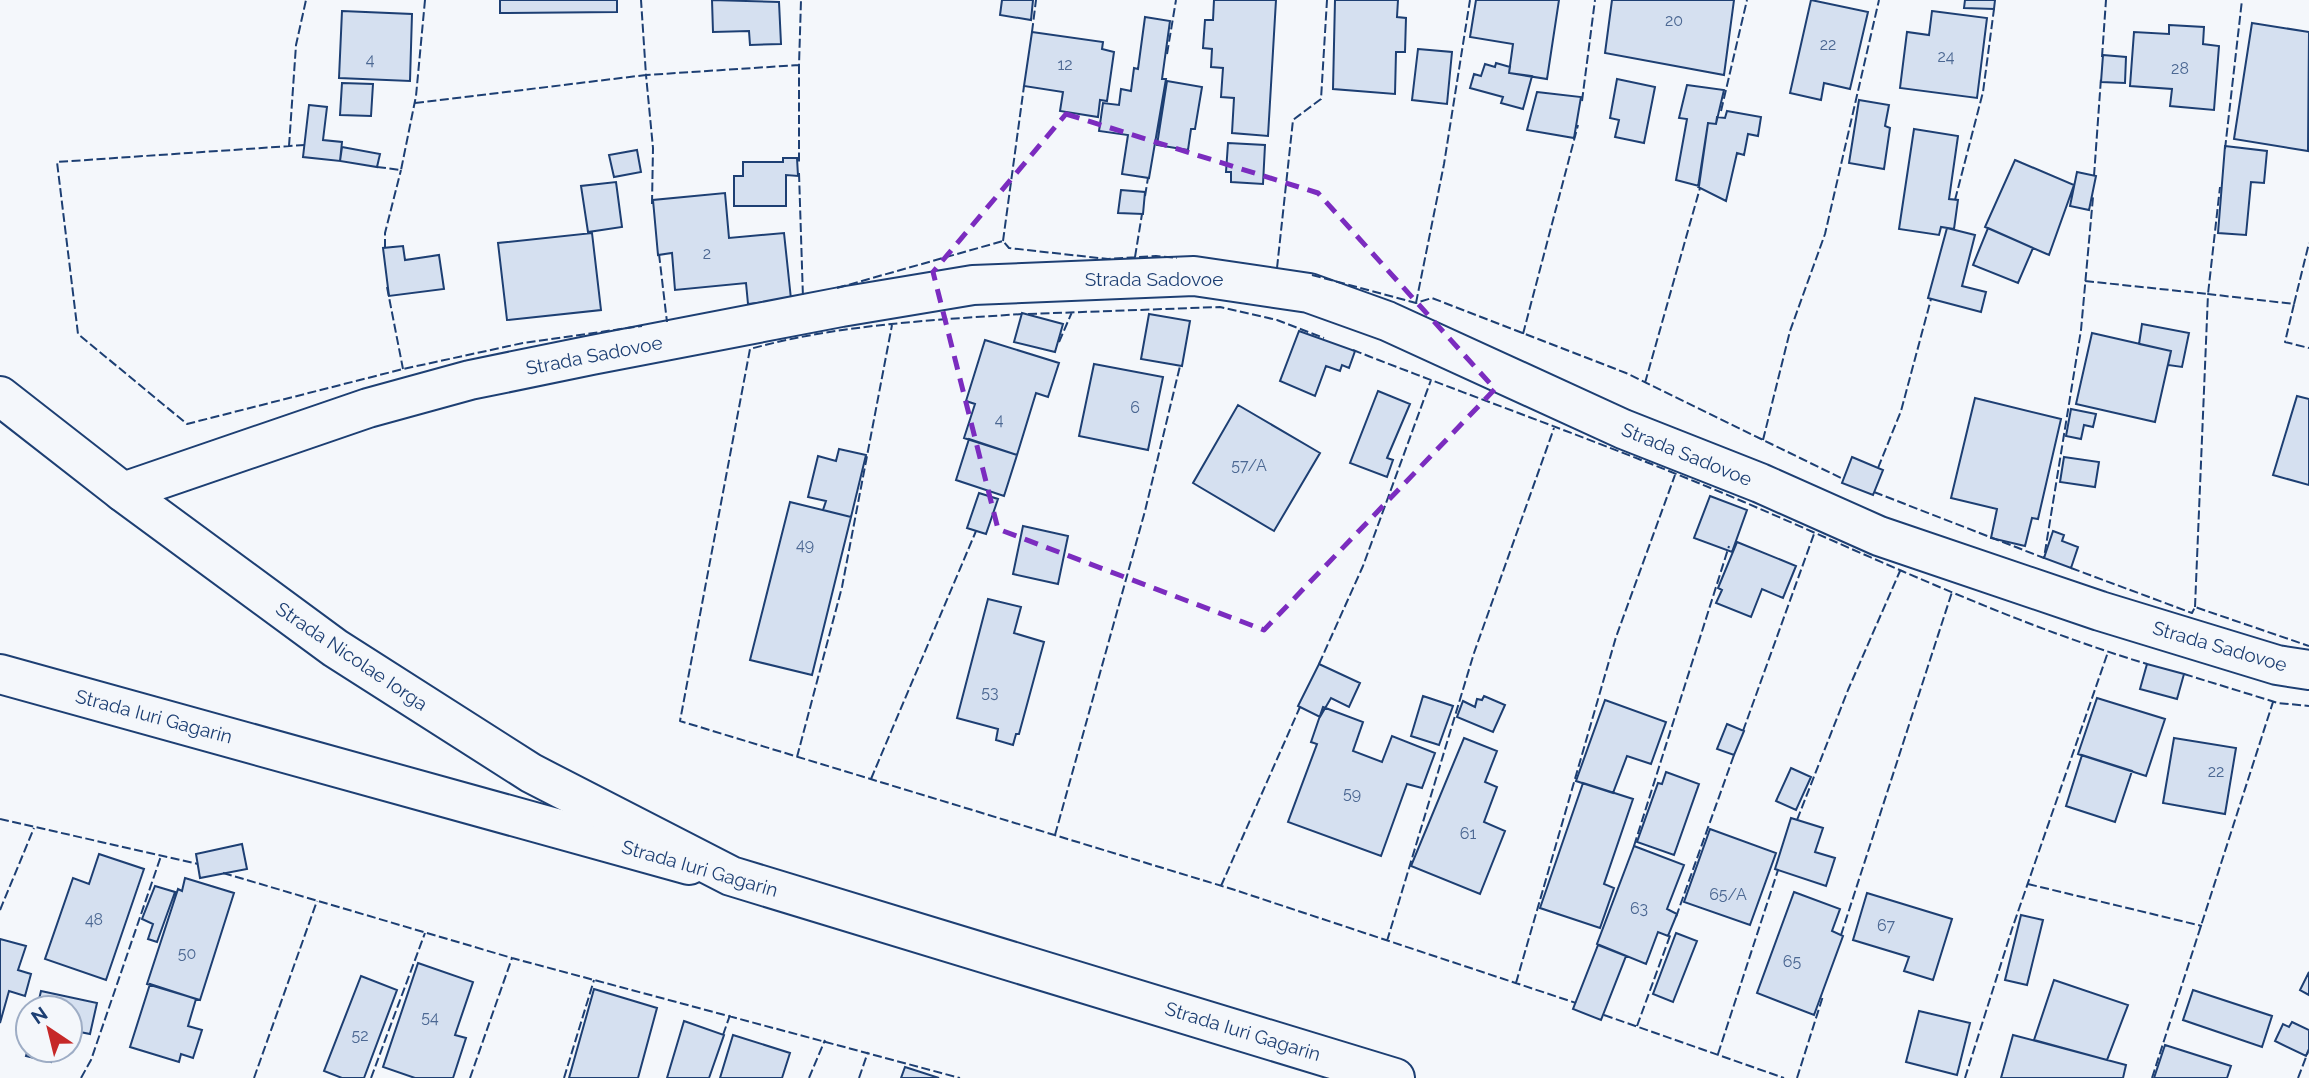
<svg xmlns="http://www.w3.org/2000/svg" width="2309" height="1078" font-family="Raleway,sans-serif">
<rect width="100%" height="100%" fill="#f4f7fb"/>
<path fill="#d5e0f0" stroke="#1d3f73" stroke-width="2" d="M500,0H617V12L500,13Z
M712,0L779,2L781,44L750,45L749,31L713,32Z
M1002,0H1033L1031,20L1000,15Z
M1214,0H1276L1268,136L1232,133L1234,98L1221,97L1223,68L1211,67L1212,49L1203,48L1205,20H1213Z
M1335,0H1398L1397,17L1406,18L1405,52H1396L1395,94L1333,89Z
M1476,0H1559L1547,79L1509,73L1513,44L1470,37Z
M1612,0H1734L1724,75L1605,53Z
M1811,0L1868,12L1850,89L1824,83L1821,100L1790,93Z
M1965,0H1995L1994,9L1964,8Z
M342,11L412,14L410,81L339,78Z
M1932,11L1987,18L1977,98L1900,88L1907,32L1929,35Z
M1145,17L1170,21L1162,79H1166L1149,178L1122,174L1128,135L1099,131L1103,103L1119,105L1121,89L1131,91L1134,68L1138,69Z
M2252,23L2309,32L2308,151L2234,139Z
M2169,25L2204,27L2203,44L2219,46L2214,110L2170,106L2172,89L2130,86L2134,32L2169,34Z
M1032,32L1103,42L1102,49L1114,52L1107,101L1100,100L1098,117L1060,111L1063,92L1024,86Z
M1418,49L1452,52L1447,104L1412,100Z
M2103,55L2126,57L2125,83L2101,82Z
M1496,63L1510,67L1509,73L1532,76L1523,109L1501,103L1503,97L1470,88L1474,74L1481,76L1485,64L1495,67Z
M1617,79L1655,87L1644,143L1615,137L1619,120L1610,118Z
M1167,81L1202,87L1195,129H1191L1188,150L1157,145Z
M342,83L373,84L371,116L340,115Z
M1687,85L1724,90L1716,124L1708,123L1699,186L1676,180L1687,119L1679,118Z
M1537,92L1581,97L1574,138L1527,130Z
M1859,100L1889,105L1885,126L1890,128L1884,169L1849,163Z
M309,105L327,107L323,140L342,142L340,161L303,157Z
M1727,111L1761,117L1758,136L1748,134L1744,155L1737,153L1726,201L1698,187L1708,123L1716,124L1717,117L1725,118Z
M1914,129L1958,136L1949,199L1958,200L1954,229L1941,227L1939,235L1899,229Z
M1228,143L1265,145L1263,184L1231,182V172H1226Z
M2225,146L2267,151L2264,183L2251,182L2246,235L2218,233Z
M342,147L380,154L377,167L340,161Z
M637,150L641,172L614,177L609,155Z
M783,158H797L798,176L786,175V206H734V176H743V162H783Z
M2015,160L2074,185L2049,255L1985,227Z
M2077,172L2096,176L2089,210L2070,206Z
M616,182L622,227L588,232L581,186Z
M1121,190L1145,192L1143,214L1118,213Z
M725,193L729,238L784,233L791,299L748,304L746,283L675,290L672,253L658,255L653,200Z
M1947,228L1975,235L1962,286L1986,292L1981,312L1928,298Z
M1988,228L2033,248L2018,283L1973,265Z
M592,233L601,310L507,320L498,243Z
M403,246L405,260L439,255L444,289L389,296L383,248Z
M1022,313L1063,324L1055,352L1014,342Z
M1149,314L1190,321L1182,366L1141,359Z
M2142,324L2189,333L2182,367L2168,365L2171,351L2139,344Z
M1299,331L1355,351L1349,368L1342,365L1340,371L1326,366L1315,396L1280,381Z
M2092,333L2171,351L2155,422L2076,404Z
M985,340L1059,363L1048,397L1036,393L1017,455L964,438L975,404L966,401Z
M1094,364L1163,377L1148,450L1079,436Z
M1378,391L1410,404L1387,458L1393,460L1387,477L1350,463Z
M2297,396L2309,399V485L2273,475Z
M1975,398L2061,419L2038,519L2032,518L2025,546L1991,538L1997,509L1951,498Z
M1238,405L1320,453L1274,531L1193,483Z
M2071,409L2096,414L2093,427L2084,425L2081,439L2066,436Z
M969,439L1017,455L1004,496L956,480Z
M839,449L866,455L851,517L823,510L826,501L808,497L818,456L836,461Z
M1852,457L1883,470L1873,495L1842,483Z
M2064,457L2099,462L2095,487L2060,482Z
M979,493L998,499L986,534L967,528Z
M1710,496L1747,510L1732,552L1694,538Z
M790,502L851,517L812,675L750,660Z
M1023,526L1068,536L1058,584L1013,574Z
M2053,531L2064,535L2062,541L2078,547L2071,568L2044,558Z
M1737,542L1796,566L1783,598L1762,589L1751,617L1716,603L1722,590L1718,588Z
M988,599L1021,607L1014,633L1044,642L1019,734H1016L1013,745L996,740L998,729L957,718Z
M1319,664L1360,683L1349,707L1331,698L1320,717L1298,706Z
M2147,664L2184,674L2177,699L2140,689Z
M1423,696L1453,706L1439,745L1411,736Z
M1484,696L1505,705L1493,732L1457,717L1463,701L1475,707L1477,699L1482,700Z
M2097,698L2165,719L2146,776L2078,754Z
M1605,700L1666,722L1651,764L1627,756L1613,793L1576,781Z
M1323,707L1363,722L1353,751L1382,762L1392,736L1435,753L1422,788L1407,784L1381,856L1288,822L1317,744L1311,742Z
M1727,724L1744,731L1734,755L1717,749Z
M1464,738L1497,751L1485,782L1497,787L1484,822L1505,831L1480,894L1411,866Z
M2174,738L2236,748L2225,814L2163,803Z
M2082,755L2132,771L2115,822L2066,806Z
M1791,768L1811,777L1796,810L1776,801Z
M1666,772L1699,784L1674,855L1637,842L1658,783L1662,784Z
M1583,783L1633,799L1604,884L1614,888L1600,928L1540,908Z
M1791,818L1823,828L1815,852L1835,858L1826,886L1775,869Z
M1710,829L1776,853L1750,925L1684,902Z
M242,844L247,869L200,878L196,854Z
M1634,846L1684,865L1667,909L1677,914L1668,936L1658,932L1646,964L1597,944Z
M99,854L144,869L106,980L45,959L73,878L89,884Z
M185,878L234,893L200,1000L147,984L178,889L182,891Z
M155,886L175,892L157,942L148,939L153,924L142,919Z
M1794,892L1840,909L1832,931L1843,936L1814,1015L1757,993Z
M1867,893L1952,919L1933,980L1904,971L1909,957L1853,940Z
M2021,915L2043,920L2027,985L2005,980Z
M1676,933L1697,941L1673,1002L1653,994Z
M0,939L26,946L18,970L31,974L25,996L9,991L0,1023Z
M1598,945L1626,956L1601,1020L1573,1009Z
M418,963L473,982L455,1035L466,1038L453,1078H415L383,1067Z
M2309,972V995L2300,990Z
M361,976L397,990L364,1078H342L324,1071Z
M2054,980L2128,1005L2107,1060L2034,1040Z
M150,984L196,999L188,1026L202,1030L193,1058L181,1054L179,1062L130,1047Z
M594,989L657,1008L638,1078H569Z
M2193,990L2272,1016L2262,1047L2183,1020Z
M41,991L97,1003L90,1034L70,1030V1008H37Z
M1919,1011L1970,1023L1957,1075L1906,1062Z
M684,1021L724,1035L709,1078H667Z
M2292,1022L2309,1030V1049L2306,1056L2275,1041L2283,1024L2289,1027Z
M733,1035L790,1053L782,1078H720Z
M2013,1035L2126,1065L2123,1078H2001Z
M2165,1045L2231,1066L2227,1078H2154Z
M28,1049L54,1050L51,1062L26,1056Z
M905,1067L939,1078H901Z"/>
<g fill="none" stroke-linecap="round" stroke-linejoin="round">
<g stroke="#1d3f73" stroke-width="42">
<path id="street" d="M123,492L368,408L470,380L592,355L841,307L973,285L1194,276L1309,293L1387,321L1623,429L1760,483L1879,536L2100,611L2277,665L2309,670"/>
</g>
<g stroke="#1d3f73" stroke-width="42">
<path id="secondary" d="M0,674L689,865"/>
</g>
<g stroke="#1d3f73" stroke-width="42">
<path id="primary" d="M0,396L123,492L335,648L531,773L731,876L1395,1078"/>
</g>
<use href="#street" stroke="#f4f7fb" stroke-width="38"/>
<use href="#secondary" stroke="#f4f7fb" stroke-width="38"/>
<use href="#primary" stroke="#f4f7fb" stroke-width="38"/>
<path stroke="#1d3f73" stroke-width="2" stroke-dasharray="9 3.5" stroke-linecap="butt" d="M1032,32L1036,0
M1167,54L1176,0
M2102,57L2106,0
M799,65V163
M1582,101L1595,0
M415,103L646,75L641,0
M1721,111L1747,0
M305,145L57,162L78,334L187,424L403,369L523,343L642,326
M289,146L296,45L306,0
M2225,149L2242,0
M377,167L401,170L416,96L425,0
M799,173L803,298
M2094,176L2101,78
M1145,196L1148,178
M1955,200L1983,92L1994,9
M652,204L653,148L646,75L799,65L801,0
M1003,241L1024,86
M385,248V233L401,170
M659,254L667,322
M1135,257L1142,214
M1277,268L1293,120L1321,99L1327,0
M1312,275L1416,303L1432,298L1626,373L1843,479
M2085,281L2208,294L2220,187
M387,287L403,369
M837,288L1003,241L1009,248L1108,259L1156,256L1177,258
M1416,303L1444,164L1470,0
M2294,304L2309,243
M1022,314C932,320 836,325 750,349L680,721L1235,890L1576,1003
M1028,314L1220,307L1277,320L1324,338
M1523,334L1578,125
M1059,342L1072,312
M1353,350C1483,401 1615,447 1744,502C1877,559 2008,622 2147,664
M1645,383L1700,188
M1763,440L1790,331L1825,234L1879,0
M1878,468L1901,411L1931,299
M1874,492L2044,558L2081,330L2093,197
M2071,568L2192,613L2195,607L2309,646
M2195,607L2208,294L2294,304L2285,342L2309,348
M1319,664L1363,566L1431,380
M2184,674L2278,703L2309,706
M1743,731L1814,534
M797,757L842,587L892,325
M871,779L976,531
M0,819L198,864
M1797,820L1848,690L1900,571
M1055,835L1145,511L1180,366
M1634,846L1729,546
M223,873L512,958L960,1078
M2028,884L2202,926
M1221,886L1300,707
M0,910L34,828
M1676,917L1734,755
M1841,935L1952,592
M1387,941L1474,653L1554,428
M1516,983L1616,637L1675,475
M1604,1015L1784,1078
M1637,1026L1671,933
M723,1035L730,1015
M1718,1054L1778,870
M81,1078L91,1060L161,856
M254,1078L317,901
M371,1078L425,933
M470,1078L512,958
M564,1078L594,980
M809,1078L825,1040
M859,1078L868,1052
M1797,1078L1823,996
M1965,1078L2012,929L2108,652
M2152,1078L2273,702
M2298,1078L2308,1052"/>
</g>
<path fill="none" stroke="#7b2cbf" stroke-width="5" stroke-dasharray="14 9" stroke-linejoin="round" d="M1066,114L1318,193L1495,389L1264,630L998,529L933,272Z"/>
<g text-anchor="middle" dominant-baseline="central" stroke-width="5" stroke-linejoin="round" paint-order="stroke">
<g font-size="16" fill="#4b6792">
<text x="1674" y="20">20</text>
<text x="1828" y="44">22</text>
<text x="1946" y="56">24</text>
<text x="370" y="59">4</text>
<text x="1065" y="64">12</text>
<text x="2180" y="68">28</text>
<text x="707" y="253">2</text>
<text x="1135" y="407">6</text>
<text x="999" y="419">4</text>
<text x="1249" y="465">57/A</text>
<text x="805" y="544">49</text>
<text x="990" y="692">53</text>
<text x="2216" y="771">22</text>
<text x="1352" y="793">59</text>
<text x="1468" y="833">61</text>
<text x="1728" y="894">65/A</text>
<text x="1639" y="908">63</text>
<text x="94" y="919">48</text>
<text x="1886" y="925">67</text>
<text x="187" y="953">50</text>
<text x="1792" y="961">65</text>
<text x="430" y="1017">54</text>
<text x="360" y="1035">52</text>
</g>
<g font-size="19" fill="#1d3f73" stroke="#f4f7fb">
<text x="1154" y="279">Strada Sadovoe</text>
<text transform="translate(594 355) rotate(-11)">Strada Sadovoe</text>
<text transform="translate(1687 454) rotate(22)">Strada Sadovoe</text>
<text transform="translate(2220 646) rotate(16)">Strada Sadovoe</text>
<text transform="translate(352 656) rotate(34)">Strada Nicolae Iorga</text>
<text transform="translate(154 716) rotate(15)">Strada Iuri Gagarin</text>
<text transform="translate(700 868) rotate(16)">Strada Iuri Gagarin</text>
<text transform="translate(1243 1031) rotate(17)">Strada Iuri Gagarin</text>
</g>
</g>
<g transform="translate(49 1029) rotate(325)"><circle r="33" fill="#f4f7fb" stroke="#9eadc5" stroke-width="2"/>
<path d="M0-5L12 26L0 18L-12 26Z" fill="#c62828"/>
<text y="-10" font-size="19" font-weight="bold" text-anchor="middle" fill="#1d3f73">N</text>
</g>
</svg>
